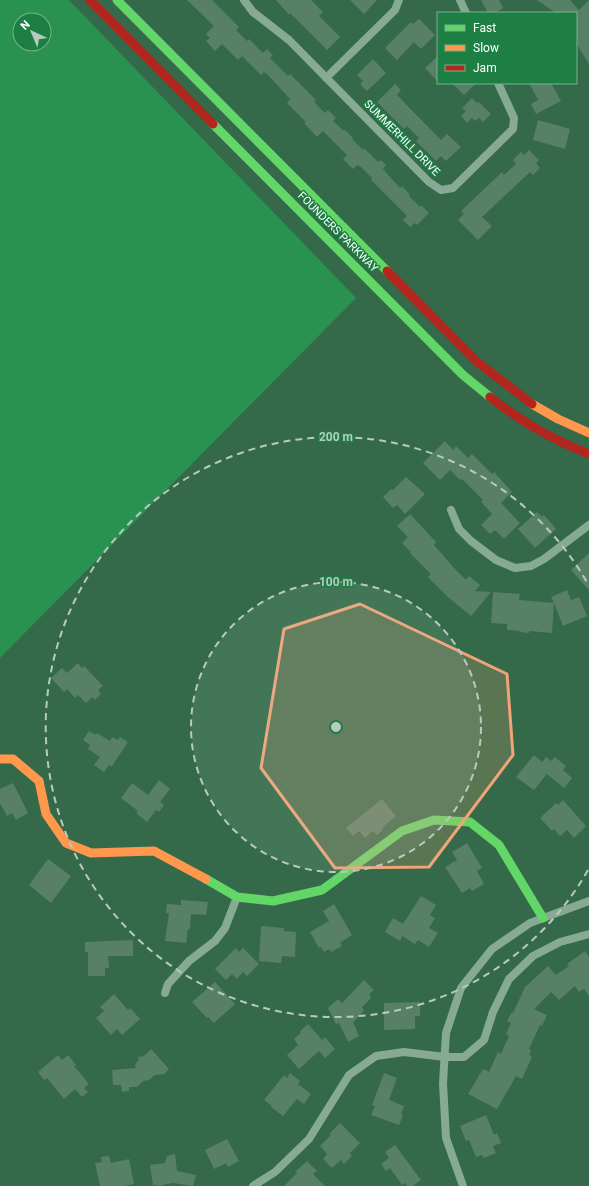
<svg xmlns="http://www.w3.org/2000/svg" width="589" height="1186" font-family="Roboto,sans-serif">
<rect width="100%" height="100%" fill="#346949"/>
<path fill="#2a9251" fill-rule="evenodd" d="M0,0H69L356,298L0,658ZM20,20H44V44H20Z"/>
<path fill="#578067" d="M187,0H212L239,27L236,30L247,41L249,39L263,53L267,49L273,55L270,58L288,76L290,74L316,100L314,102L325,113L328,110L336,118L333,121L344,131L345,130L353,138L352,139L363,150L364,148L378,162L381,160L386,165L383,169L390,177L400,188L402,186L410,195L409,196L420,207L421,205L429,213L417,225L415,223L410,227L403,220L407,216L371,180L372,178L361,167L357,165L353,169L343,159L347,155L323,131L317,137L304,123L306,122L287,103L290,99L268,75L264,72L261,75L242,56L238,60L222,44L215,51L206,41L210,38L206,34L214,26Z
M276,0H311L323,12L319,16L340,37L327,50L290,13L289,15Z
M350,0H377L364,14Z
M481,0H499L503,8L495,13H488Z
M537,0H570L579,10L589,0V64L576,43V13H556Z
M419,19L435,35L421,49L414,42L397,60L385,48L411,22L413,24Z
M438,56V82L425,68Z
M373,59L386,73L367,91L360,84L363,81L357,75Z
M452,83H476L464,95Z
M529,83H551L561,101L536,114L531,104L538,100Z
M395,84L401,90L397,95L441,140L447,134L461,147L446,161L441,156L436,161L416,141L419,138L407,126L404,129L377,102Z
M472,98L477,103L479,102L491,114L483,122L479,118L475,121L472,118L467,123L461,116L466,111L462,108Z
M538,120L570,129L565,149L533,140Z
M529,150L539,160L536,163L540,168L533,175L530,172L482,217L492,226L478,240L458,220L464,214L461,211L502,172L504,175L516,164L513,160L521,152L524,155Z
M445,441L453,450L456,446L468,458L472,454L492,474L494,472L512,492L501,503L520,523L504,539L495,530L490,534L481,525L492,514L481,502L483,500L462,479L460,480L450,470L440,480L423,463Z
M406,477L425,494L405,514L397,505L393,508L383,497L391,489L393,490Z
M537,512L542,517L544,515L556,529L535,548L518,529Z
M410,514L436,542L434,545L454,568L466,580L469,576L480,585L475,591L491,592L471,616L449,598L428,577L431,574L410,553L411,552L402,543L408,537L397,526Z
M589,553V590L571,570Z
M567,590L571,600L579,597L587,616L563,626L554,603L552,633L529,631V633L520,632V631L507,630V624L491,623L493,592L520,594L519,600L554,603L551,597Z
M78,663L82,668L84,666L103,686L98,690L101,694L95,700L92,697L86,703L78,695L75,698L67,689L64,692L51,678L62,668L67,673Z
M89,731L96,735L97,733L110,741L112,737L118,740L120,737L128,742L112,766L109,765L104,772L94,765L100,757L88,749L90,745L83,740Z
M534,755L542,762L546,757L551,761L555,757L566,766L563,770L572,778L564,788L547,774L534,790L516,777Z
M159,780L170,789L160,802L164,805L159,812L156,810L147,822L136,813L138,811L121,798L132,783L148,795Z
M13,783L28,813L16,820L12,813L7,816L0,803V789Z
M382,799L396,816L382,828L383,830L377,835L373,831L365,838L359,831L353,836L346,828Z
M563,800L586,826L574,838L567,830L560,836L554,829L552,831L540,818L556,803L558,805Z
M467,843L482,868L477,871L484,884L472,891L470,888L462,893L445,867L457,860L452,852Z
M48,859L71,876L51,903L29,885Z
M421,896L436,905L430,915L435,918L429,928L438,933L429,947L418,940L415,944L402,936L400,941L385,932L393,918L403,924Z
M181,900L208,902L206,915L191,914L190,929H188L186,943L165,941L169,913H166L167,904L181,905Z
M334,904L352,935L340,943L342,946L331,952L329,949L324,952L321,947L319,948L310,932L329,921L323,911Z
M261,926L284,928V931L296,932L295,957L282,956L281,963L259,961Z
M133,940V956H108L109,968H105V976H88V952H85V942Z
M236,948L239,952L243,948L259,964L247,976L243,972L237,979L232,974L226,980L215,969Z
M585,951L589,957V996L584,989L579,992L575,986L559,1000L551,992L534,1009L547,1015L542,1026L540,1025L529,1049L531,1050L529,1055L532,1057L522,1079L516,1076L497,1109L468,1094L483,1069L489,1072L498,1052L501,1054L509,1036L506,1034L511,1023L507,1021L512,1012L513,1013L525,987L548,966L556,975L569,966L567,964Z
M364,980L374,990L369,994L371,998L362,1007L364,1011L353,1022L359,1036L348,1042L339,1023L336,1024L328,1008L338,999L342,1003Z
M215,982L235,1004L214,1023L208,1017L207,1018L192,1002Z
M114,994L128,1010L130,1008L140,1019L122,1035L117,1029L111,1035L96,1018L104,1011L100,1007Z
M420,1002V1016H415V1029L384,1030V1003Z
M308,1024L322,1040L325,1037L335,1049L325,1058L319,1051L299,1069L287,1055L298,1045L294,1039L301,1033L300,1031Z
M151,1049L169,1069L164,1074L155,1075L149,1080L143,1081L137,1087H129V1091L122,1092L121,1085H113L112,1070L136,1068L135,1064L139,1060L138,1057L144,1056Z
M58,1055L62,1060L68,1055L76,1065L74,1066L89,1084L84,1088L88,1092L82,1097L75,1089L64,1099L47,1078L44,1080L38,1072Z
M290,1073L300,1081L298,1084L311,1094L304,1104L297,1099L283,1116L271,1107L272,1106L264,1100L284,1075L287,1078Z
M384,1073L397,1078L389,1100L404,1106L401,1114L403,1115L399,1125L371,1115L375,1106L372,1105Z
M486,1115L494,1135L497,1133L501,1143L493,1146L496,1153L484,1158L482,1155L476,1157L469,1140L466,1141L460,1126Z
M340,1123L360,1143L350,1153L352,1156L344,1164L341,1160L332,1168L323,1159L327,1154L320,1146L331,1135L329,1134Z
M227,1139L239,1161L228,1167L226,1163L214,1169L205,1150Z
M395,1145L421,1180L413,1186H407L405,1183L402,1185L390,1168L386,1171L381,1164L389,1158L385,1152Z
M175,1154L177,1171L196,1175L193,1186L173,1183L162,1185V1186L153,1185L150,1165L165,1163L167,1156Z
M109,1156L111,1163L129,1159L134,1184L125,1186H100L95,1163L102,1162L101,1157Z
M307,1161L317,1171L313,1174L325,1186H284L297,1173L295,1172Z"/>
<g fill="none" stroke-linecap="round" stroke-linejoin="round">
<path stroke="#86aa94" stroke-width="8" d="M244,0L253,12L289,40L429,182L441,190L453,188L513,129L514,118L498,83
M460,0L466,13
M326,78L395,10L399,0
M451,510L459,529L471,541L496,560L515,568L531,566L544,559L589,525
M165,993L168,984L189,961L215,941L225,928L237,897
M253,1186L275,1172L309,1139L349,1075L376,1056L404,1052L445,1057H464L484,1040L493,1012L509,979L533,956L560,942L589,934
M463,1186L446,1138L443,1083L446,1033L461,988L492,949L530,923L589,901"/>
<path stroke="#63d668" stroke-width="9" d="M117,0L387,271
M213,124L463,375L490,397
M206,879L237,897L273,901L322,890L402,831L434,820L470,822L499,845L543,918"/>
<path stroke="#ff974d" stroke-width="9" d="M532,404L558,419L589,433
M0,759H13L39,781L46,814L66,843L91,853L154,851L206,879"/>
<path stroke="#b3261e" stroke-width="9" d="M90,0L213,124
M387,271L476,361L532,404
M490,397C520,421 553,440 589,454"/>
</g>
<path fill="#f2a479" fill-opacity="0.2" stroke="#f2a479" stroke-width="3" stroke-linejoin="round" d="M360,604L507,674L513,755L429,867L335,868L261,768L284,629Z"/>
<circle cx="336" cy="727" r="145" fill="#b8cabf" fill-opacity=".12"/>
<g fill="none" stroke="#b8cabf" stroke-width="2" stroke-dasharray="7 5">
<circle cx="336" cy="727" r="145"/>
<path d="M588 870A290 290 0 1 1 588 584"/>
</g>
<g text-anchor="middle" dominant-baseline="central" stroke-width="3" stroke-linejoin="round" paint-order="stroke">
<g font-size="11" fill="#fff" stroke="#1e7f44">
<text transform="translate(402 138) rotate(45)">SUMMERHILL DRIVE</text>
<text transform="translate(338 232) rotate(45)">FOUNDERS PARKWAY</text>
</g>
</g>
<circle cx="336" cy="727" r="6" fill="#b8cabf" stroke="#1e7f44" stroke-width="2"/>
<g font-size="12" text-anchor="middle" font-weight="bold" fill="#b8cabf" stroke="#1e7f44" stroke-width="3" stroke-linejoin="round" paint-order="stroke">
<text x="336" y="441">200 m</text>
<text x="336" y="586">100 m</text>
</g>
<rect x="437" y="12" width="140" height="72" fill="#1e7f44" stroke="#78b28f"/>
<rect x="445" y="25" width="20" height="6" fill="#63d668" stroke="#78b28f"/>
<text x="473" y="32" font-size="12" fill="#ffffff">Fast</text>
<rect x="445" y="45" width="20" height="6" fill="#ff974d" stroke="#78b28f"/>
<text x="473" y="52" font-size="12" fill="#ffffff">Slow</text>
<rect x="445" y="65" width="20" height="6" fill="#b3261e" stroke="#78b28f"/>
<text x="473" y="72" font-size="12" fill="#ffffff">Jam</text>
<g transform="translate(32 32) rotate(316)"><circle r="19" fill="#1e7f44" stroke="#78b28f"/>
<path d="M0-3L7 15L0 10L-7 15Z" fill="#b8cabf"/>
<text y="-6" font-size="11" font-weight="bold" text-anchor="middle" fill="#ffffff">N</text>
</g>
</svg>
